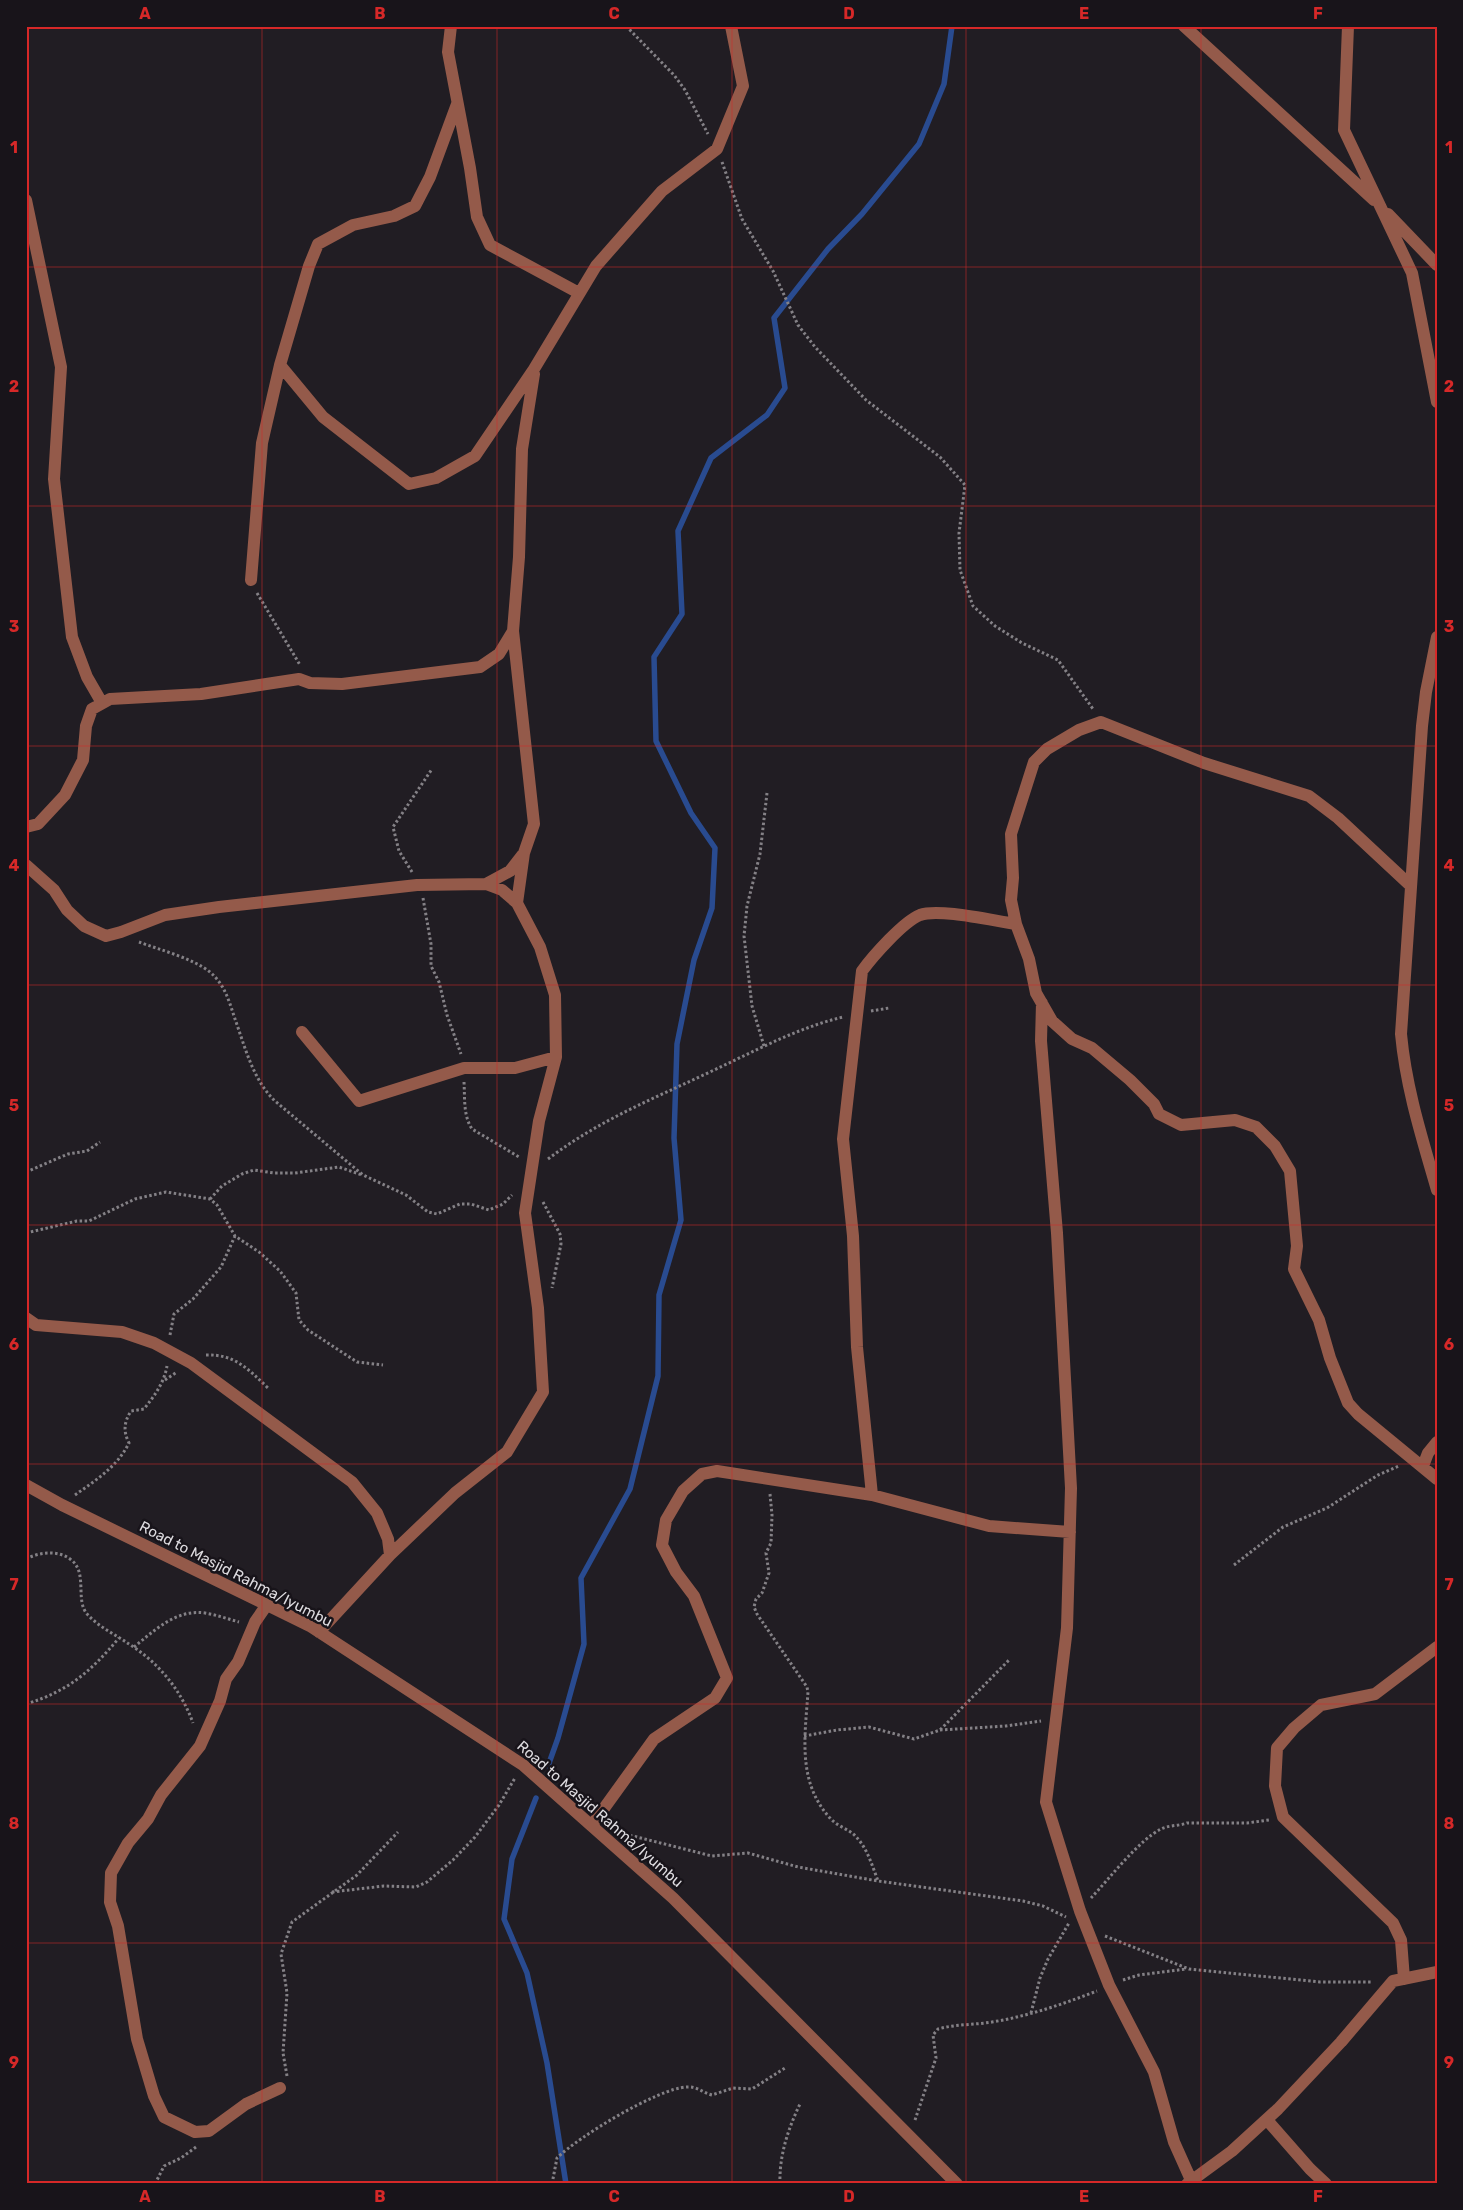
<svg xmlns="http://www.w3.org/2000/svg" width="1463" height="2210" font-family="Rubik,sans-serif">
<rect width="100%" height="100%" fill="#211d23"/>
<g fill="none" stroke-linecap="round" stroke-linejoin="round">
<path stroke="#294b90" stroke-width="5.5" d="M548,1766L558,1738L584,1644L581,1578L630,1489L658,1376L659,1295L681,1220L674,1138L677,1044L694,960L712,908L715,848L691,813L656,741L654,657L682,614L678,531L711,458L767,415L785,388L774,318L828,249L862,214L919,144L944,84L952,26
M536,1798L512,1859L504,1919L527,1973L547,2063L566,2184"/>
<path stroke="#848186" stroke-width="3" stroke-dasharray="2.5 2.5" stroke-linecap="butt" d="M626,26L674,75L685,90L708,134
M722,162L742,219L773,271L798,325L815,347L866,400L940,457L965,485L959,533L960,570L973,606L995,626L1022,643L1058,660L1093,709
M257,593L300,665
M412,872L399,851L393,827L432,769
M423,898L431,944V966L439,982L447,1015L461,1054
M139,942C160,950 192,958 210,972C225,985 229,1001 235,1019C245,1047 253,1080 275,1101L363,1175L406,1195L428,1212L437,1214L460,1204H471L489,1210L503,1204L512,1195
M871,1011L889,1008
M764,1046L752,1006L744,936L747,906L760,854L767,793
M464,1082C465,1098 463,1115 472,1129L519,1157
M548,1159C601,1119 653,1099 712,1071C755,1051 797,1028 843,1017
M26,1172L68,1154L87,1151L100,1142
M210,1199L222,1186L242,1174L254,1170L274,1173H295L339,1167L362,1175
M543,1202L560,1234L561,1244L552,1288
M26,1233L77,1221H89L135,1199L166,1192L210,1199L217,1205L235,1236L259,1252L280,1271L296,1293L299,1320L308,1330L357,1362L383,1365
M170,1335L174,1314L193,1299L221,1267L235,1236
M206,1355C235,1354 248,1369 268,1388
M165,1380L177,1372
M770,1494L772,1515L771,1543L766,1553L769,1573L762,1593L756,1599L754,1607L757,1614L807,1687L808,1692C805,1736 797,1782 830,1818C836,1825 845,1828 852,1833C866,1844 872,1865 878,1881
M75,1495C96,1480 117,1467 129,1443C123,1431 124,1422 131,1411L144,1409C155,1395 164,1383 167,1366
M26,1559C39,1552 58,1550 70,1559C89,1572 74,1601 88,1615C99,1627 116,1635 129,1644C159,1663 181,1690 193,1723
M1234,1565L1283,1527L1327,1508L1378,1475L1399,1466
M134,1647C155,1630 176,1609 205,1613C217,1615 228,1619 239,1622
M26,1704C69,1691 91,1671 119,1638
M940,1730L1006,1726L1041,1721
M804,1736L837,1730L869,1727L914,1739L940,1730L1010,1659
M625,1834L712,1856L748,1853L798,1867L878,1881L1023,1901L1043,1906L1066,1917
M332,1892L384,1886L416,1887L427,1882L453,1860L475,1837L499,1805L515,1778
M1091,1898C1109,1879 1139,1840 1161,1829C1169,1825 1179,1826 1187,1823H1247L1269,1820
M1105,1936L1189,1969L1320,1982H1372
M1123,1980L1139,1975L1186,1969
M1031,2013L1040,1978L1048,1959L1069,1923
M287,2076L283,2053L287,1993L281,1954L292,1922L357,1875L398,1832
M915,2120L936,2058L933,2035L938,2029C956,2024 974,2025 992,2022C1029,2016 1063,2004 1097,1991
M155,2184L164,2166L181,2158L196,2147
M552,2184L557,2158C578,2137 658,2088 687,2087C697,2086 703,2093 712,2095L733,2088L752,2089L785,2068
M780,2184C779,2156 788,2129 800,2104"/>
<path stroke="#945a4a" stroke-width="12" d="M451,26L448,52L470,168L477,217L490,245L579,293
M1184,26L1374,200
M1348,26L1344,130L1412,273L1437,402
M457,104L430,177L415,206L394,216L353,225L318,244L309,266L280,365L323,417L409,484L436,478L475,456L534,369L596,266L662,191L717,149L743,86L731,26
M26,200L61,367L54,479L72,637L87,677L102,703
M1388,214L1437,265
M251,580L262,443L280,365
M1437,637L1426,692L1422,726L1401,1034C1406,1088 1422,1138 1437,1190
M26,827L38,824L65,795L83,760L86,726L92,709L110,699L201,694L299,679L310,683L342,684L480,667L499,654L513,631L519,557L522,449L534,374
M26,865L54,890L67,910L84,926L106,936L121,932L165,915L219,907L417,885L486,884L510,871L524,853L534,824L513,631
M486,884L502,890L517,903
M1411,886L1338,818L1309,796L1204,763L1101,722L1079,730L1047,749L1034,762L1011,834L1013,878L1011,900L1016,924L1029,959L1036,993L1052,1021L1072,1039L1092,1048L1130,1080L1154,1104L1159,1114L1181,1125L1235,1120L1256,1127L1275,1146L1290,1171L1297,1246L1294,1269L1319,1320L1330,1358L1348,1403L1358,1414L1437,1479
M1042,1003L1041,1041L1057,1233L1071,1488L1067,1628L1046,1802L1080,1911L1109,1985L1154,2072L1174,2142L1191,2180
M302,1032L359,1101L464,1068H515L556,1057
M26,1318L36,1325L122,1332L154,1343L191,1363L352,1482L377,1513L388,1539L390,1555L319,1632
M1423,1466L1428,1453L1437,1442
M26,1485L62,1505L310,1626L523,1765L673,1898L957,2184
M872,1495L857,1347L853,1236L843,1139L862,971C873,956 903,922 920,915C939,908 994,921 1016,924
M390,1555L455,1493L507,1452L543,1392L538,1308L525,1213L539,1121L556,1057L555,995L540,947L517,903L524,853
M266,1606L255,1622L238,1662L226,1679L220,1701L200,1746L161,1795L148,1819L128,1843L111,1873L110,1902L118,1926L137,2039L154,2096L164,2117L195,2132L209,2131L246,2104L280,2088
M592,1825L654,1739L715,1698L727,1678L694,1596L676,1572L662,1545L666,1520L683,1491L702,1474L717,1471L872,1495L989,1526L1070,1532
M1404,1979L1401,1940L1393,1923L1283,1817L1275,1786L1277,1748L1294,1728L1321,1705L1375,1694L1437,1647
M1267,2120L1310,2169L1326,2184
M1187,2184L1232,2151L1278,2109L1341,2042L1393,1981L1437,1972"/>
</g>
<path fill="none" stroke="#d62828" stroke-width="1" stroke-opacity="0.55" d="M262,26V2184M497,26V2184M732,26V2184M966,26V2184M1201,26V2184M26,267H1437M26,506H1437M26,746H1437M26,985H1437M26,1225H1437M26,1464H1437M26,1704H1437M26,1943H1437"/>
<g text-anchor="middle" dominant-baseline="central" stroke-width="5" stroke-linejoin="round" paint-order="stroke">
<g font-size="15" fill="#dddbdf" stroke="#18141a">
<text transform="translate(236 1574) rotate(27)">Road to Masjid Rahma/Iyumbu</text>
<text transform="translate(600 1814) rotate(41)">Road to Masjid Rahma/Iyumbu</text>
</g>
</g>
<rect width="1463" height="2210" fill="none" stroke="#18141a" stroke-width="55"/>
<rect x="28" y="28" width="1408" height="2154" fill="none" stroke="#d62828" stroke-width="2"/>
<g font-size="16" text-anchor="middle" font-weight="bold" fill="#d62828">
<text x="145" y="19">A</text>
<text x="380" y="19">B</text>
<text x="614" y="19">C</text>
<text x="849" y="19">D</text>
<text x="1084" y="19">E</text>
<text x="1318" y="19">F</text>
<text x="14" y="153">1</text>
<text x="1449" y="153">1</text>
<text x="14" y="392">2</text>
<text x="1449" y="392">2</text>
<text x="14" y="632">3</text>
<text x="1449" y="632">3</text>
<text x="14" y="871">4</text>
<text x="1449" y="871">4</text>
<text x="14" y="1111">5</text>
<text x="1449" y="1111">5</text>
<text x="14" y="1350">6</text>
<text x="1449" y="1350">6</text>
<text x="14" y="1590">7</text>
<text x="1449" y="1590">7</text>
<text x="14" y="1829">8</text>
<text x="1449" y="1829">8</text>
<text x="14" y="2068">9</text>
<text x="1449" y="2068">9</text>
<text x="145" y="2202">A</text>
<text x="380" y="2202">B</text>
<text x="614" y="2202">C</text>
<text x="849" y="2202">D</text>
<text x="1084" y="2202">E</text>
<text x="1318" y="2202">F</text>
</g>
</svg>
